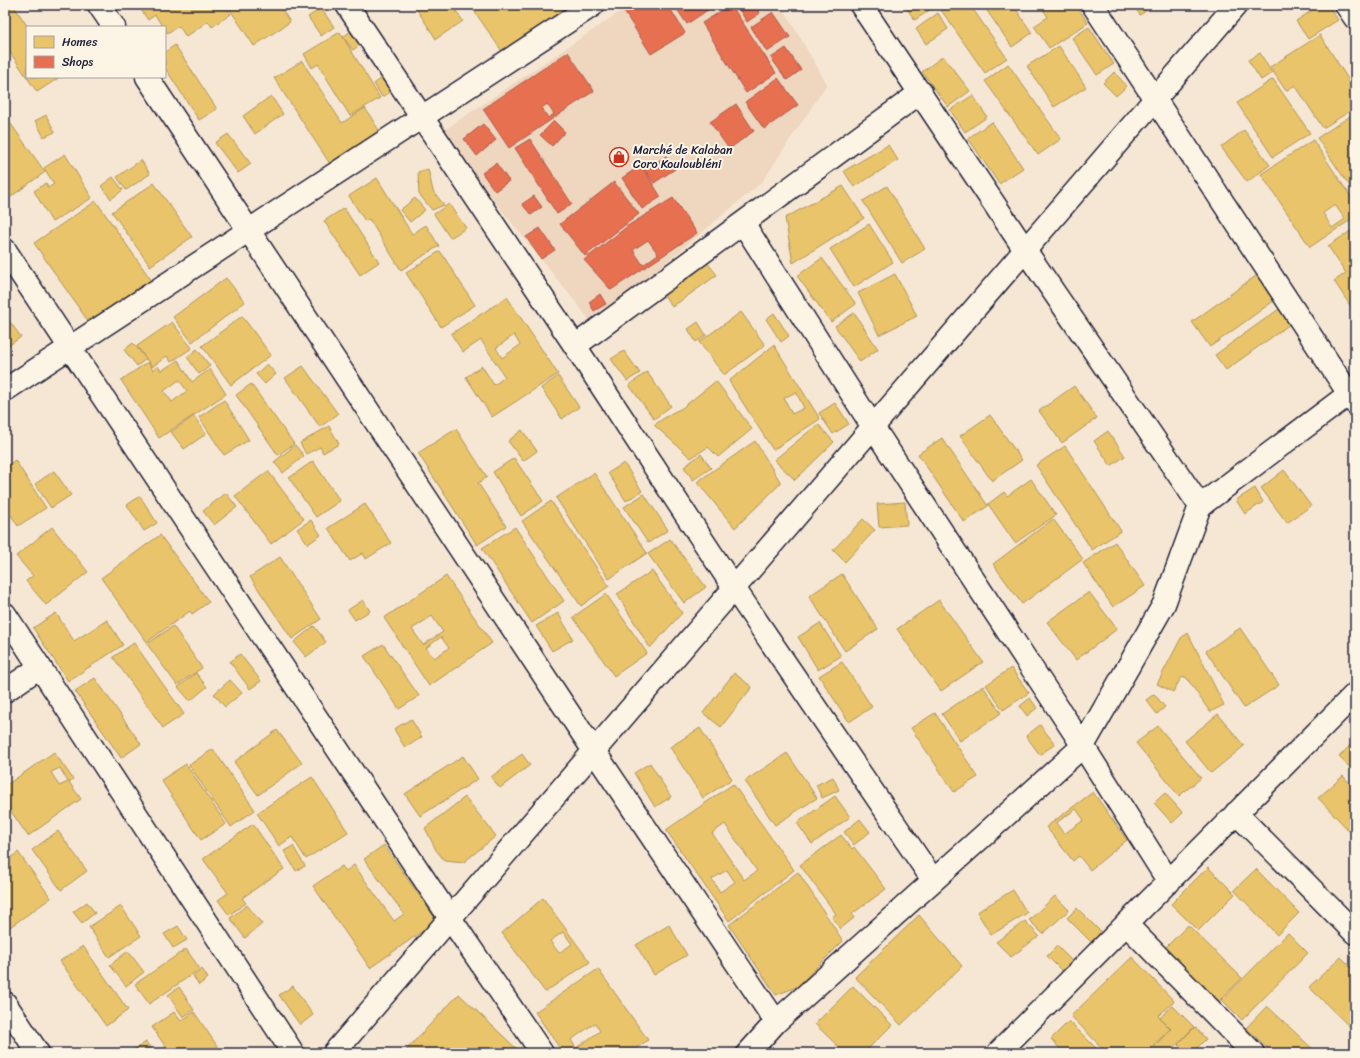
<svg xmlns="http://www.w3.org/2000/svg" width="1360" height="1058" font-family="Sriracha,sans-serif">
<rect width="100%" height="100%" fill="#f6e7d4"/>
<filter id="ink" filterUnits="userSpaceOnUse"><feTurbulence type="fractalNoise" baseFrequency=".025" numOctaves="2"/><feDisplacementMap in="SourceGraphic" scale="8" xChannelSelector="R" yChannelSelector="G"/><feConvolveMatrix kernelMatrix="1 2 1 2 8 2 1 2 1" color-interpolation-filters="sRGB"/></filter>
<g filter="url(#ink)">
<path fill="#eed6bf" d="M630,5H781L827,84L762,182L593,324L440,133Z"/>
<path fill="#e9c46a" stroke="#ad935c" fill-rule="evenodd" d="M13,5L28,27L27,77H60L37,92L5,45V11Z
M138,5H224L231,14L212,27L208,21L186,37L179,26L167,33L165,27H163L155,15L148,20Z
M227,5H279L290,22L254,46Z
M414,5H452L463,21L436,39Z
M470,5H577L506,57Z
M904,5H937L915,20Z
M947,5H970L1007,58L985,73L941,10Z
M983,5H1013L1032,33L1012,47Z
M1040,5H1076L1088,23L1049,48L1034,26L1048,17Z
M1133,5H1154L1140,15Z
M1320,5H1328L1338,20L1308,39L1296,21Z
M321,8L334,27L321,36L308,17Z
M938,13L948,29L926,44L916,29Z
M1089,27L1114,64L1097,75L1072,38Z
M355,28L365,41L353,50L343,37Z
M340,32L380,98L350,116L318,64L312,68L304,54Z
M1320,35L1355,90V108L1323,128L1295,85L1286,91L1270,67Z
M175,45L217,109L199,120L165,68V52Z
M1059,46L1086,87L1054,107L1027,66Z
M1260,53L1272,73L1261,80L1248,60Z
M943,56L970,91L948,107L922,72Z
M302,61L342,123L365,108L382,135L332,167L274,78Z
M1008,64L1061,139L1038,155L985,81Z
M1114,72L1127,86L1116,96L1103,83Z
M382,78L391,92L382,97L374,84Z
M1273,79L1310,133L1273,157L1237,103Z
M973,95L987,117L965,132L950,110Z
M271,96L283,114L255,134L243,116Z
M1355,113V194L1317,138Z
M46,115L55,132L44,137L35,121Z
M6,117L45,172L5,201V118Z
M992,122L1023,168L999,184L968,138Z
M1244,130L1270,165L1247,182L1221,147Z
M228,134L251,164L238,173L215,143Z
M1313,140L1355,203V217L1310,247L1261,174ZM1335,205L1345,219L1332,228L1323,213Z
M888,145L898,160L854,187L844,171Z
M65,154L92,198L52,222L34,191L46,183L48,188L54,184L44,168Z
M141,160L150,174L126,190L117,177Z
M428,169L433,191L444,205L432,210L419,194L418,172Z
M113,177L123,190L111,199L101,186Z
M377,178L412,234L426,225L439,246L401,270L369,219L365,221L349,196Z
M154,183L192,237L150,266L112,212Z
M843,186L864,218L793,263L785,218Z
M887,186L925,249L902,263L863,201Z
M415,198L425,210L410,222L400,210Z
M96,201L154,284L92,327L34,243Z
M449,204L466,228L450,238L434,214Z
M344,208L379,262L360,275L324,221Z
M869,224L893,262L854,287L830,249Z
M1355,228V313L1334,281L1346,273L1328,246Z
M440,251L475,305L441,327L406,273Z
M822,258L856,304L831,322L797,276Z
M706,261L717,275L672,307L662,292Z
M895,274L917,316L879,335L858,293Z
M1257,275L1275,300L1210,347L1192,322Z
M226,278L245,302L192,342L173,317Z
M507,297L558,374L492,417L466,377L482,366L494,385L505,377L481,340L463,352L451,334ZM514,335L520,345L502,358L496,348Z
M1279,309L1290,324L1226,370L1215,355Z
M741,312L765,345L724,375L699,342Z
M774,313L789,336L781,342L766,319Z
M854,313L878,349L860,362L835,326Z
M5,315L21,337L5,348Z
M242,316L271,355L231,385L202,346Z
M172,322L192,348L171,362L167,356L152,367L137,346Z
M698,322L706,335L696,342L688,329Z
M133,343L146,359L137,366L124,350Z
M774,345L820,419L773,450L729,381ZM796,392L804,408L792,414L784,398Z
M197,349L210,366L199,374L187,357Z
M624,351L640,373L627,381L611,359Z
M178,360L192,382L210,369L226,394L159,438L121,380L148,362L153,370L158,366L161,371ZM179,380L187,391L172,402L164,391Z
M267,364L276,374L265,384L256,374Z
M303,366L338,414L320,427L285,378Z
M647,372L671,406L654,419L629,385Z
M558,376L579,407L562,419L541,388Z
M716,381L752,429L718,457L708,447L691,458L654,425L670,414L682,408Z
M251,384L294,444L278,455L236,395Z
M1074,386L1097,418L1062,443L1039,411Z
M224,400L249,440L224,455L199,417Z
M835,403L849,424L833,434L819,413Z
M990,415L1022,460L992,481L960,436Z
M194,416L206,434L184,449L171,432Z
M818,424L834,442L795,480L774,460Z
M329,426L339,444L323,453L320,447L306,454L300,443Z
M456,429L487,477L478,483L506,526L477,545L418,453Z
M522,430L537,451L523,461L508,441Z
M1108,431L1125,456L1111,466L1094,441Z
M942,438L988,506L964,522L918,454Z
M755,441L781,483L735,528L697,482Z
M295,445L304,456L283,473L274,462Z
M1065,446L1121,531L1092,550L1036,465Z
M701,454L711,468L693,480L684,467Z
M514,458L543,501L521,516L493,472Z
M15,460L46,508L18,526L5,506V467Z
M313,461L340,501L316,517L289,478Z
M624,463L642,491L626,501L608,473Z
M1284,470L1311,506L1287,523L1261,488Z
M54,471L71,495L51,508L35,484Z
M268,471L304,519L271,544L235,496Z
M594,473L647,553L609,579L556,498Z
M1031,479L1056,515L1015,543L988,504L1004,492L1007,496Z
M1255,488L1263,502L1245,514L1236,500Z
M226,493L237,507L214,525L203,511Z
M644,494L668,530L648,543L624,507Z
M140,496L157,523L144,531L127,505Z
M551,501L609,586L581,606L522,521Z
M905,502L907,525L879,527L877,504Z
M365,504L391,543L366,559L363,553L350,561L328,528Z
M863,519L875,530L845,562L833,550Z
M1053,519L1083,559L1022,604L993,564Z
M311,520L321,535L308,544L297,529Z
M52,527L88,572L46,605L26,581L33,576L16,556Z
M515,527L564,601L532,623L482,548Z
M160,535L209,602L192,614L190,611L147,642L101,578Z
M670,539L706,587L684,603L648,554Z
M1115,542L1145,586L1113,607L1083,563Z
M280,557L321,619L292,639L250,577Z
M652,571L682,613L650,648L617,594Z
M842,574L878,629L845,651L809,596Z
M446,576L492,643L429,686L384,618ZM432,616L443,632L423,645L412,629ZM441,637L449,648L434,658L426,648Z
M1089,592L1117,629L1076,660L1047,622Z
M606,594L647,653L614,676L573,617Z
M363,600L370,611L355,620L348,610Z
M939,600L983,662L941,691L897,629Z
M56,613L74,641L107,620L123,645L68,681L33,628Z
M558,613L573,639L552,651L536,626Z
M820,623L841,656L818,670L798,637Z
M173,626L202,668L177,685L147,644Z
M314,626L326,642L306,657L294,642Z
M1240,628L1279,685L1244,708L1206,651Z
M1188,633L1224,705L1210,712L1186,677L1181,678L1173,692L1157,684L1181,638Z
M134,643L184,714L163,728L113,657Z
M383,644L419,696L399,709L364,656Z
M240,654L261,681L250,689L230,662Z
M842,662L872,707L849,722L819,676Z
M1011,668L1029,693L1003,710L986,685Z
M196,673L207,687L190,701L178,687Z
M734,673L752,687L721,727L703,713Z
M95,678L141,744L121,758L75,691Z
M230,680L242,693L225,707L214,694Z
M983,686L1001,713L960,741L942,714Z
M1154,694L1165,707L1157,714L1146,700Z
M1030,698L1037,708L1027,716L1020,706Z
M935,713L978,777L954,792L911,728Z
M1218,714L1244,746L1211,773L1185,741Z
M411,719L422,737L405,748L394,729Z
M1040,725L1055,744L1040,755L1026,736Z
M1158,726L1201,778L1179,796L1136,743Z
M700,728L732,779L703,798L670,747Z
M277,730L302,763L258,795L234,762Z
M1355,740V772L1339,757Z
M213,749L255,810L231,827L189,765Z
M54,752L73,779L69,782L81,799L28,836L5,803V786ZM60,768L68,782L59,786L51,772Z
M787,753L817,798L775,825L745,781Z
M522,754L530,765L500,788L491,777Z
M463,756L478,779L420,816L405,794Z
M650,763L671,797L655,807L634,773Z
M186,764L226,824L201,840L161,780Z
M1343,776L1355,789V837L1318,798Z
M312,777L348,832L306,859L292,837L279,846L257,813Z
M833,777L839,790L822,798L816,785Z
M733,784L794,870L729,921L666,830ZM725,824L757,871L744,880L712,833ZM727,870L735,882L720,892L712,879Z
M1093,792L1127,840L1090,870L1079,856L1073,861L1046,827ZM1076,809L1084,820L1064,834L1056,823Z
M1165,793L1183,813L1172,823L1154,803Z
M835,796L850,817L812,844L797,823Z
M465,797L496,836L464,862L444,860L436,850L425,828Z
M860,819L870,832L854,845L844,832Z
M253,824L284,869L242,898L246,903L229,915L218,900L228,893L203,859Z
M58,831L87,871L61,890L32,850Z
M841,835L852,849L854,847L886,889L852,914L854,918L840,929L832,917L836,914L800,865Z
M384,845L437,921L370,968L313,886L342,866L346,871L354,865L394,921L404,914L364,859Z
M293,846L305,866L296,871L284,851Z
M18,852L51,898L10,927L5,920V862Z
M1208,867L1235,894L1198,931L1171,904Z
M1256,869L1299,913L1277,935L1234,890Z
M798,872L843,941L797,987L776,995L729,925Z
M1013,890L1027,913L991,935L977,912Z
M1055,896L1069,910L1043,934L1029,920Z
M543,898L590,962L545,992L502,933ZM563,932L572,944L559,953L550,941Z
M87,902L95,913L82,923L73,912Z
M247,905L262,924L245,938L230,918Z
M121,906L141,936L109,957L89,927Z
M1077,908L1108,939L1098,949L1067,918Z
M919,915L962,966L901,1025L855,977Z
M1025,921L1039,936L1011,957L996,942Z
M669,925L687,955L654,975L636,945Z
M1188,925L1242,978L1218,1002L1164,949Z
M178,926L187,940L173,948L164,934Z
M1288,933L1308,953L1242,1020L1222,1000Z
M83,946L128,1010L106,1026L60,961Z
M1057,946L1076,965L1066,975L1047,956Z
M186,949L200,969L149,1004L135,984Z
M128,951L144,972L126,986L110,965Z
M1132,957L1174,1001L1158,1016L1170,1029L1145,1053H1107L1071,1016Z
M1341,957L1355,971V1032L1309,987Z
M202,969L208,978L199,985L193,976Z
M598,969L648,1040L629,1053H563L535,1012ZM595,1023L600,1031L576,1048L571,1040Z
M293,986L313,1015L300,1025L279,995Z
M853,986L892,1025L864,1053H850L848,1050L845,1053L815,1024Z
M179,987L194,1010L183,1017L168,995Z
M459,994L521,1053H411L407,1049Z
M1172,1005L1194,1027L1169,1053H1147L1171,1029L1160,1018Z
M1267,1006L1317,1053H1273L1246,1028Z
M174,1012L181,1021L194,1012L222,1053H170L152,1027Z
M1069,1021L1101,1053H1064L1051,1039Z
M1195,1027L1206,1039L1192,1053H1187L1178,1044Z
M146,1042L154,1053H129Z"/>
<path fill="#e76f51" stroke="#ac584a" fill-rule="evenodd" d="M631,5H668L685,33L651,54L623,10Z
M674,5H715L687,24Z
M731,5L776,73L746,93L702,23Z
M736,5H755L760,13L747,22Z
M773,12L790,37L767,52L751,27Z
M786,48L801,70L787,80L771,58Z
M568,52L594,91L509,148L483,109ZM547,104L554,114L548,118L542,108Z
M778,78L798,105L764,129L745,102Z
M736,104L754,131L729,149L710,122Z
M554,121L565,132L552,146L540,135Z
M483,124L496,140L477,156L464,139Z
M530,139L572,204L557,214L515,148Z
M666,156L675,169L654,183L645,170Z
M496,163L509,181L495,191L482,173Z
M641,165L661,197L642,209L622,178Z
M614,182L639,214L585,256L560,224Z
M534,196L542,207L531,215L522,204Z
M673,198L697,233L611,290L584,260L629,225ZM648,240L658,254L643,265L633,250Z
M540,228L555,250L541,259L526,237Z
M600,294L606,304L594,311L589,302Z"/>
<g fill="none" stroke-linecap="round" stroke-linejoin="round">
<g stroke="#22223b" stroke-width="25">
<path id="minor" d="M99,5L114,27
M347,5L575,346L734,588L933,880
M861,5L1025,250L1200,506
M1093,5L1355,403
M1346,5L1355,18
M147,77L594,751L776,1022
M743,223L873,427L1083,746L1169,882
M5,250L450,918L542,1053
M575,346L921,92
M5,390L593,5
M5,614L293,1053
M5,691L40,667
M1236,813L1355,933
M1126,924L1253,1053
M5,1003L38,1053
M334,1053L1236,5
M748,1053L776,1022L1083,746L1164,604L1200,506L1349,394L1355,393
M998,1053L1355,694"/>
</g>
<use href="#minor" stroke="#fcf5e5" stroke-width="22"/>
</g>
</g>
<defs>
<g id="shop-ring" transform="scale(1)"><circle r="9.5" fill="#fcf5e5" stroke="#c8321e" stroke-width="1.5"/><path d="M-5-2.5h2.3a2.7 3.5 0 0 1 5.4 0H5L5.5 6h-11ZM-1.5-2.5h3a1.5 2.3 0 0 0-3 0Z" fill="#c8321e"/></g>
</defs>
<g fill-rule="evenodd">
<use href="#shop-ring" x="619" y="157"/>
</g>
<g text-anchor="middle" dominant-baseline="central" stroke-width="4" stroke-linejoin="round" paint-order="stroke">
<g font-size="12" fill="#22223b" stroke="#fcf5e5" text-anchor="start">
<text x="633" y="150">Marché de Kalaban<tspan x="633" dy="14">Coro Kouloubléni</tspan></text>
</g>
</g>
<rect width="1360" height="1058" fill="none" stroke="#fcf5e5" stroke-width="20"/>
<rect x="10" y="10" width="1340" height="1038" fill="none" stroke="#22223b" stroke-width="1.5" filter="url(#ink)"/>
<rect x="26" y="26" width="140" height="52" fill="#fcf5e5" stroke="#a5a1a1"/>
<rect x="34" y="36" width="20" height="12" fill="#e9c46a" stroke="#a5a1a1"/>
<text x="62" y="46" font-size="12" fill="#22223b">Homes</text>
<rect x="34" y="56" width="20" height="12" fill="#e76f51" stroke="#a5a1a1"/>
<text x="62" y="66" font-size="12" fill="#22223b">Shops</text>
</svg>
